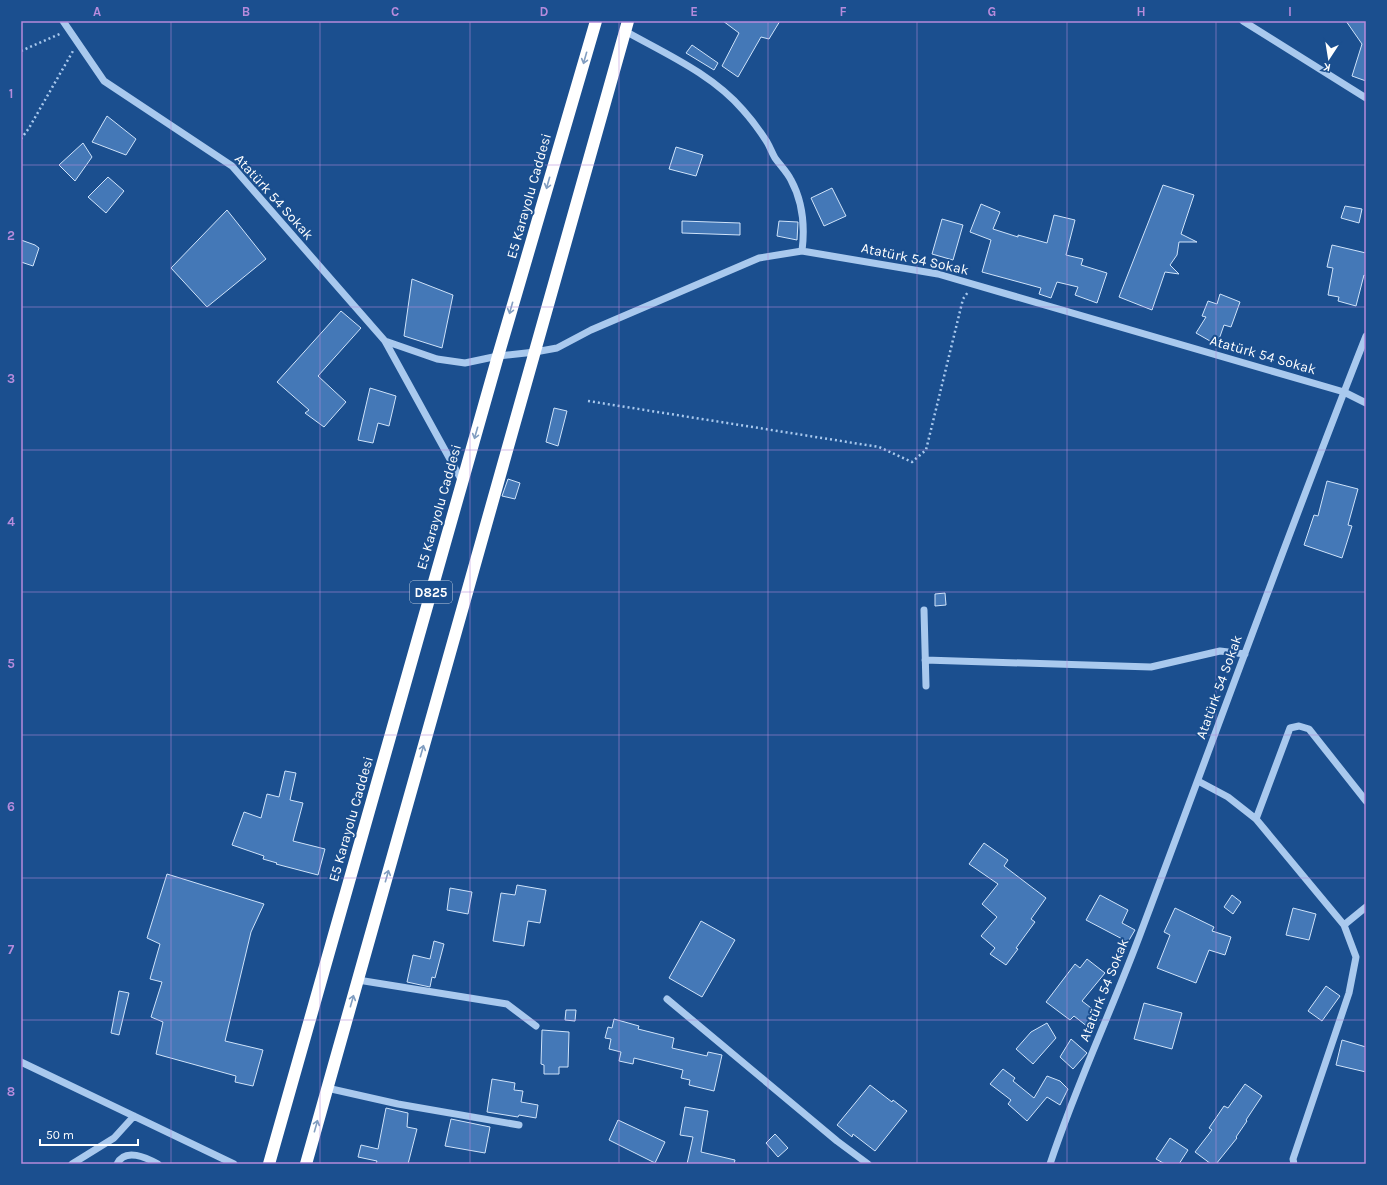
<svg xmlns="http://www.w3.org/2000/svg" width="1387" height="1185" font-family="Karla,sans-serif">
<rect width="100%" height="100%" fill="#1b4f8f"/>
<path fill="#4478b7" stroke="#cfe3fa" d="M723,21H780L769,39L761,37L738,77L722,66L739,33Z
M1346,21H1366V81L1352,76L1362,44Z
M692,45L718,63L714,70L686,53Z
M107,116L136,139L126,155L92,142Z
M83,143L92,157L75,181L59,165Z
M676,147L703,155L696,176L669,169Z
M108,177L124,191L106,213L88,197Z
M1163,185L1194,195L1181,234L1197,242H1179L1177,255L1170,265L1179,274L1165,272L1152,310L1119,297Z
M832,188L846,216L824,226L811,198Z
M981,204L1000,212L993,229L1018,237V235L1047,243L1054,215L1075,220L1066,255L1083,259L1081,265L1107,273L1097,303L1075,295L1078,287L1057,282L1051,298L1039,294L1041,288L982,272L991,240L970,232Z
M1345,206L1362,209L1359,223L1341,218Z
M227,210L266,259L207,307L171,268Z
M942,219L963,225L953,260L932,254Z
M682,221L740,223V235L682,233Z
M779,221L798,222L797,240L777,236Z
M21,240L35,245L39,248L33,266L21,262Z
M1332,245L1366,253V276L1364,275L1356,306L1338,301L1339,297L1328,295L1333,268L1327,267Z
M412,279L453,295L442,348L404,336Z
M1220,294L1240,302L1231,327L1224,325L1217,345L1196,333L1206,317L1202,316L1208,301L1217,304Z
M341,311L361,328L318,376L346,402L324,427L305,413L309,410L277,382Z
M370,388L396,396L389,426L378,423L373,443L358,440Z
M554,408L567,411L558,446L546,442Z
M508,479L520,483L515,499L502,496Z
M1327,481L1358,489L1348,525L1352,526L1342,558L1304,545L1314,515L1318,516Z
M945,593L946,605L935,606V594Z
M285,771L296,773L290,800L303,803L293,841L325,849L318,875L276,864L277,863L263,859L264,856L232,845L244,812L261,818L267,794L279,797Z
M984,843L1008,860L1004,866L1046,898L1031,919L1035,922L1016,948L1018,949L1006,965L990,954L995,948L981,936L997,917L982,904L998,884L969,864Z
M167,874L264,904L251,932L225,1041L263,1050L253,1086L235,1082L236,1076L156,1054L163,1022L151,1017L162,982L150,979L160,944L147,938Z
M517,885L546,890L540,923L528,921L524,946L493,941L501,893L515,895Z
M450,888L472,892L468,914L447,910Z
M1100,895L1128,910L1122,923L1135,930L1128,942L1086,920Z
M1232,895L1241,902L1233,914L1224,907Z
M1175,908L1214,927L1212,931L1231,937L1225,955L1209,950L1196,983L1157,968L1170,935L1164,932Z
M1293,908L1316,914L1309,940L1286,935Z
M701,921L735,940L702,997L669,978Z
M434,941L444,944L435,978L432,977L430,987L407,982L413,955L430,959Z
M1087,959L1105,973L1082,1001L1099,1014L1088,1027L1074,1016L1070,1020L1046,1002L1075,964L1080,968Z
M1326,986L1340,996L1322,1021L1308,1011Z
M119,991L129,993L119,1035L111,1033Z
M1144,1003L1182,1013L1172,1049L1134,1039Z
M566,1010H576L575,1021L565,1020Z
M614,1019L639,1026L638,1029L674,1038L672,1048L707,1056L708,1052L722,1055L714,1091L689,1085L690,1080L681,1078L683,1070L634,1058L633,1064L619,1061L621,1052L609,1049L611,1039L605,1038L608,1027L612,1028Z
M1047,1023L1056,1038L1033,1064L1016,1049L1031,1032Z
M542,1030L569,1032L568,1067H559V1074H544V1065L541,1064Z
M1071,1039L1087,1053L1073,1069L1060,1057Z
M1342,1040L1366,1047V1072L1336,1065Z
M1003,1069L1015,1078L1013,1081L1034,1098L1047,1076L1060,1081L1068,1089L1060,1105L1047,1097L1027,1121L1008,1104L1011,1100L990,1084Z
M492,1079L515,1083L514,1090L523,1091L521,1102L538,1105L536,1118L519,1115L518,1117L487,1112Z
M1245,1084L1262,1096L1246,1120L1247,1121L1236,1137L1237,1138L1216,1164H1211L1195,1152L1212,1130L1209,1128L1224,1106L1228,1108Z
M870,1085L892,1102L893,1100L907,1111L875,1151L853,1134L852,1137L837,1125Z
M685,1107L708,1111L701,1152L735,1160L734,1164H687L693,1137L680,1135Z
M386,1108L408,1113L407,1127L417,1129L408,1164H376L377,1161L358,1157L361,1145L378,1149Z
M451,1119L490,1127L485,1153L445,1146Z
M618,1120L665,1142L655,1163L609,1140Z
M775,1134L788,1148L778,1157L766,1143Z
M1170,1138L1188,1150L1179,1164H1165L1156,1159Z"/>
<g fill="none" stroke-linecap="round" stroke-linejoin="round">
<path stroke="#a9c9ee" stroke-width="2.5" stroke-dasharray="2 3" stroke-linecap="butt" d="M21,51L62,33
M21,139L29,128L73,51
M588,401L879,447L912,462L926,450L963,299L968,292"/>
<path stroke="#a9c9ee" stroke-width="7" d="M63,21L104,81L232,166L385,341L462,481
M1243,21L1366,98
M625,31C666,54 712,74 743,110C752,120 760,131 767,142C770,147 772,153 775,158C780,165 787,172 791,180C803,202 805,227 802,251
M385,341L437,359L465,363L498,356L535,352L557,348L591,330L759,258L802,251L938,274L1344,392L1366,403
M924,610L926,686
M925,660L1151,667L1220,651L1245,654
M1198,781L1228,797L1256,819L1344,925L1356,957L1349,993L1293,1159L1294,1164
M1256,819L1290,728L1299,726L1309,729L1366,801
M1344,925L1366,907
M358,980L507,1004L536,1026
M667,999L837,1141L868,1164
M21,1062L234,1164
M327,1088L398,1104L519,1125
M72,1164L114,1138L134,1116
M117,1164C125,1147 147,1158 158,1164
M1050,1164C1076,1085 1112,1010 1141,932C1216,733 1288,533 1366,336"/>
<path stroke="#fff" stroke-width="12" d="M269,1164L498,356L596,21
M306,1164L628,21"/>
</g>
<defs><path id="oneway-shaft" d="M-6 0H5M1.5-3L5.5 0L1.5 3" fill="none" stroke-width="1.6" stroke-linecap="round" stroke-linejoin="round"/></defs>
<g stroke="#829ec1">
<use href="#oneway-shaft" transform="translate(585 58) rotate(106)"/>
<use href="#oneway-shaft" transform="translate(548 183) rotate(106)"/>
<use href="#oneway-shaft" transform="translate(511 308) rotate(106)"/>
<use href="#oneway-shaft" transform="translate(476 433) rotate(106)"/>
<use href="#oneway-shaft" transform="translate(422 751) rotate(-74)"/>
<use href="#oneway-shaft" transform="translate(387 876) rotate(-74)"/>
<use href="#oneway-shaft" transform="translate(352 1001) rotate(-74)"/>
<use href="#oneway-shaft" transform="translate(316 1126) rotate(-74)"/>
</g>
<path fill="none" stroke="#b68bdc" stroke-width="1" stroke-opacity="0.55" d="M171,21V1164M320,21V1164M470,21V1164M619,21V1164M768,21V1164M917,21V1164M1067,21V1164M1216,21V1164M21,165H1366M21,307H1366M21,450H1366M21,592H1366M21,735H1366M21,878H1366M21,1020H1366"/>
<g text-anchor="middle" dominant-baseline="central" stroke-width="4" stroke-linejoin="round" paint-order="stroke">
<rect fill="#1b4f8f" stroke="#bbcadd" stroke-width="1" x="410" y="581" width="42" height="22" rx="3"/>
<g font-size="13" font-weight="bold" fill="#fff">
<text x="431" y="592">D825</text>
</g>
<g font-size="14" fill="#fff" stroke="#1b4f8f">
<text transform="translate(529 196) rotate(-74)">E5 Karayolu Caddesi</text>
<text transform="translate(274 197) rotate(48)">Atatürk 54 Sokak</text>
<text transform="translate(915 259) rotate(12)">Atatürk 54 Sokak</text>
<text transform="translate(1263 355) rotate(16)">Atatürk 54 Sokak</text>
<text transform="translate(439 507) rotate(-74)">E5 Karayolu Caddesi</text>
<text transform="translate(1219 687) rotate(-70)">Atatürk 54 Sokak</text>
<text transform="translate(351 819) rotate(-74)">E5 Karayolu Caddesi</text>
<text transform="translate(1104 990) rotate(-68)">Atatürk 54 Sokak</text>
</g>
</g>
<rect width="1387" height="1185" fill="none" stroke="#1b4f8f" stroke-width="44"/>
<g transform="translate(1329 58) rotate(192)" stroke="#1b4f8f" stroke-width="3" paint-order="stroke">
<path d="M0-3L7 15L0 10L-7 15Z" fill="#ffffff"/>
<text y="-6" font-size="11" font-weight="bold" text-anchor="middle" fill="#ffffff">K</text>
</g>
<path d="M40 1139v6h98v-6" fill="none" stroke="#ffffff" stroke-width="2"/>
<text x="46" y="1139" font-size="12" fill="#ffffff" stroke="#1b4f8f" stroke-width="3" paint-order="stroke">50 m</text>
<rect x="22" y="22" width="1343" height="1141" fill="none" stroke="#b68bdc" stroke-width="1.5"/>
<g font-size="13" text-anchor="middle" font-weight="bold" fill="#b68bdc">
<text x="97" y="16">A</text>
<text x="246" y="16">B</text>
<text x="395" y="16">C</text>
<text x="544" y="16">D</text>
<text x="694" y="16">E</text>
<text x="843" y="16">F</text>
<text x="992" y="16">G</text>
<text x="1141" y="16">H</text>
<text x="1290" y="16">I</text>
<text x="11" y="98">1</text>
<text x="11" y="240">2</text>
<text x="11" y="383">3</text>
<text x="11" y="526">4</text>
<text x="11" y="668">5</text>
<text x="11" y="811">6</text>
<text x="11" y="954">7</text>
<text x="11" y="1096">8</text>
</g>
</svg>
